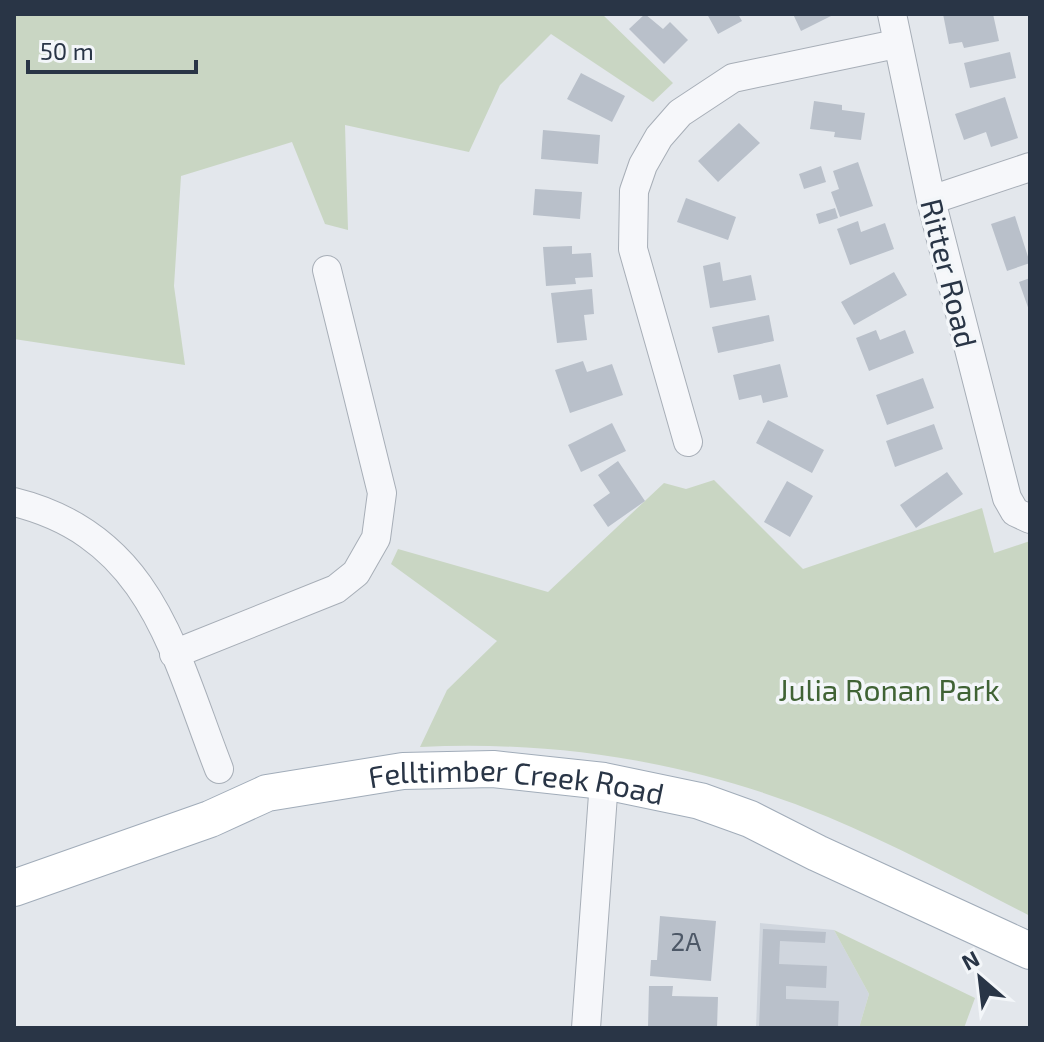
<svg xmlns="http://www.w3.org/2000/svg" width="1044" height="1042" font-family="'Exo 2',sans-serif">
<rect width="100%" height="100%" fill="#e3e7ec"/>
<path fill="#d0d6de" d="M760,923L834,930L869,994L859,1028H756Z"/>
<path fill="#c9d6c3" d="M14,14H602L673,83L653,102L551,34L500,85L469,152L345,125L348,230L325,224L292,142L181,176L174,286L185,365L14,339Z
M714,480L803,569L982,508L994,553L1030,541V916C964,882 897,846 828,817C698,763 560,740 420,747L447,690L497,641L391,564L398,549L548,592L664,483L686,489Z
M834,930L975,998L964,1028H859L869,994Z"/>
<path fill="#b9c0ca" d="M645,14L663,29L670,22L688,40L664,64L629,29Z
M707,14H738L742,21L718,34Z
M793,14H835L801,31Z
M943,14H993L999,41L964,48L962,42L949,44Z
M1010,52L1016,78L970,88L964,63Z
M581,73L625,96L612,122L567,99Z
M1005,97L1018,138L991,147L986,132L964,140L955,114Z
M814,101L842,105V110L865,113L861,140L834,137L835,132L810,129Z
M739,123L760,143L718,182L698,161Z
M543,130L600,135L598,164L541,159Z
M858,162L873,206L840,217L831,192L839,189L833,171Z
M821,166L826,182L804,189L799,174Z
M535,189L582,192L580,219L533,215Z
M686,198L736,217L728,240L677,222Z
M835,208L838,218L819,224L816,214Z
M1015,216L1030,263L1007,271L991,224Z
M858,221L861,232L885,223L894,249L850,265L837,229Z
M572,246V254L591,253L593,277L575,278L576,284L546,286L543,247Z
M720,262L723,281L751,275L756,300L710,308L703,266Z
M894,272L907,295L854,325L841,302Z
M1030,278V313L1019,282Z
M592,289L594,314L584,315L587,340L557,343L551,293Z
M769,315L774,341L718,353L712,327Z
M876,330L880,340L905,330L914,353L869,371L856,338Z
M583,361L587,372L612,364L623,395L570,413L555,370Z
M780,364L788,397L763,403L761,395L739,400L733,375Z
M923,378L934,408L887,425L876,395Z
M768,420L824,450L812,473L756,443Z
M612,423L626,451L581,472L568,445Z
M934,424L943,449L895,467L886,441Z
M618,461L645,501L608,527L593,505L610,493L598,475Z
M947,472L963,494L916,528L900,505Z
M787,481L813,496L790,537L764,522Z
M660,916L716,921L711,981L650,976L651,960H657Z
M763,929L826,932L825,943L780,941L779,964L827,966L826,988L786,986V999L839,1001L838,1028H759Z
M649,986H673L672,996L718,997L717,1028H648Z"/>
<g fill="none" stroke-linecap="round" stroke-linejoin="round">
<g stroke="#a7aeb7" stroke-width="30">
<path id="minor" d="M892,14L931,200L1007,498L1015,512L1030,519
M931,200L1030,167
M688,442L633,249L634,191L643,165L659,137L680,113L733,78L896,44
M14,502C152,536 174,654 219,769
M174,654L336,589L356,573L376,538L382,493L327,270
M586,1028L604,781"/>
</g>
<g stroke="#a1acb9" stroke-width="38">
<g id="major">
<path id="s1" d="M14,888L210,819L267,793L403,771L493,769L604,781L700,801L750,819L817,853L1030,951"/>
</g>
</g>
<use href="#minor" stroke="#f6f7fa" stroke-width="28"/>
<use href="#major" stroke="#fff" stroke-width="36"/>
</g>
<g text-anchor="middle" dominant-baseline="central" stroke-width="7" stroke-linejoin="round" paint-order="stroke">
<g font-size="26" fill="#4d5867">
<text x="686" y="940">2A</text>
</g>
<g font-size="30" fill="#293546" stroke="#f3f6f9">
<text transform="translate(950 273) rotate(76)">Ritter Road</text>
<text stroke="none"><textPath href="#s1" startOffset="522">Felltimber Creek Road</textPath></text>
</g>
<g font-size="30" fill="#406335" stroke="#f3f6f9">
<text x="889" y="689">Julia Ronan Park</text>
</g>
</g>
<rect width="1044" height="1042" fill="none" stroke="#293546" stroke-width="32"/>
<g transform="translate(980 978) rotate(332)" stroke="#f3f6f9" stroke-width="6" paint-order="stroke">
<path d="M0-6L14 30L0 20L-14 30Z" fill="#293546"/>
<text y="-12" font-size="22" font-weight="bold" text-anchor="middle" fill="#293546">N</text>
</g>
<path d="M28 60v12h168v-12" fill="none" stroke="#293546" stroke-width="4"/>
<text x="40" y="60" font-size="24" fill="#293546" stroke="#f3f6f9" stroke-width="6" paint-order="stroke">50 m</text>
</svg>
